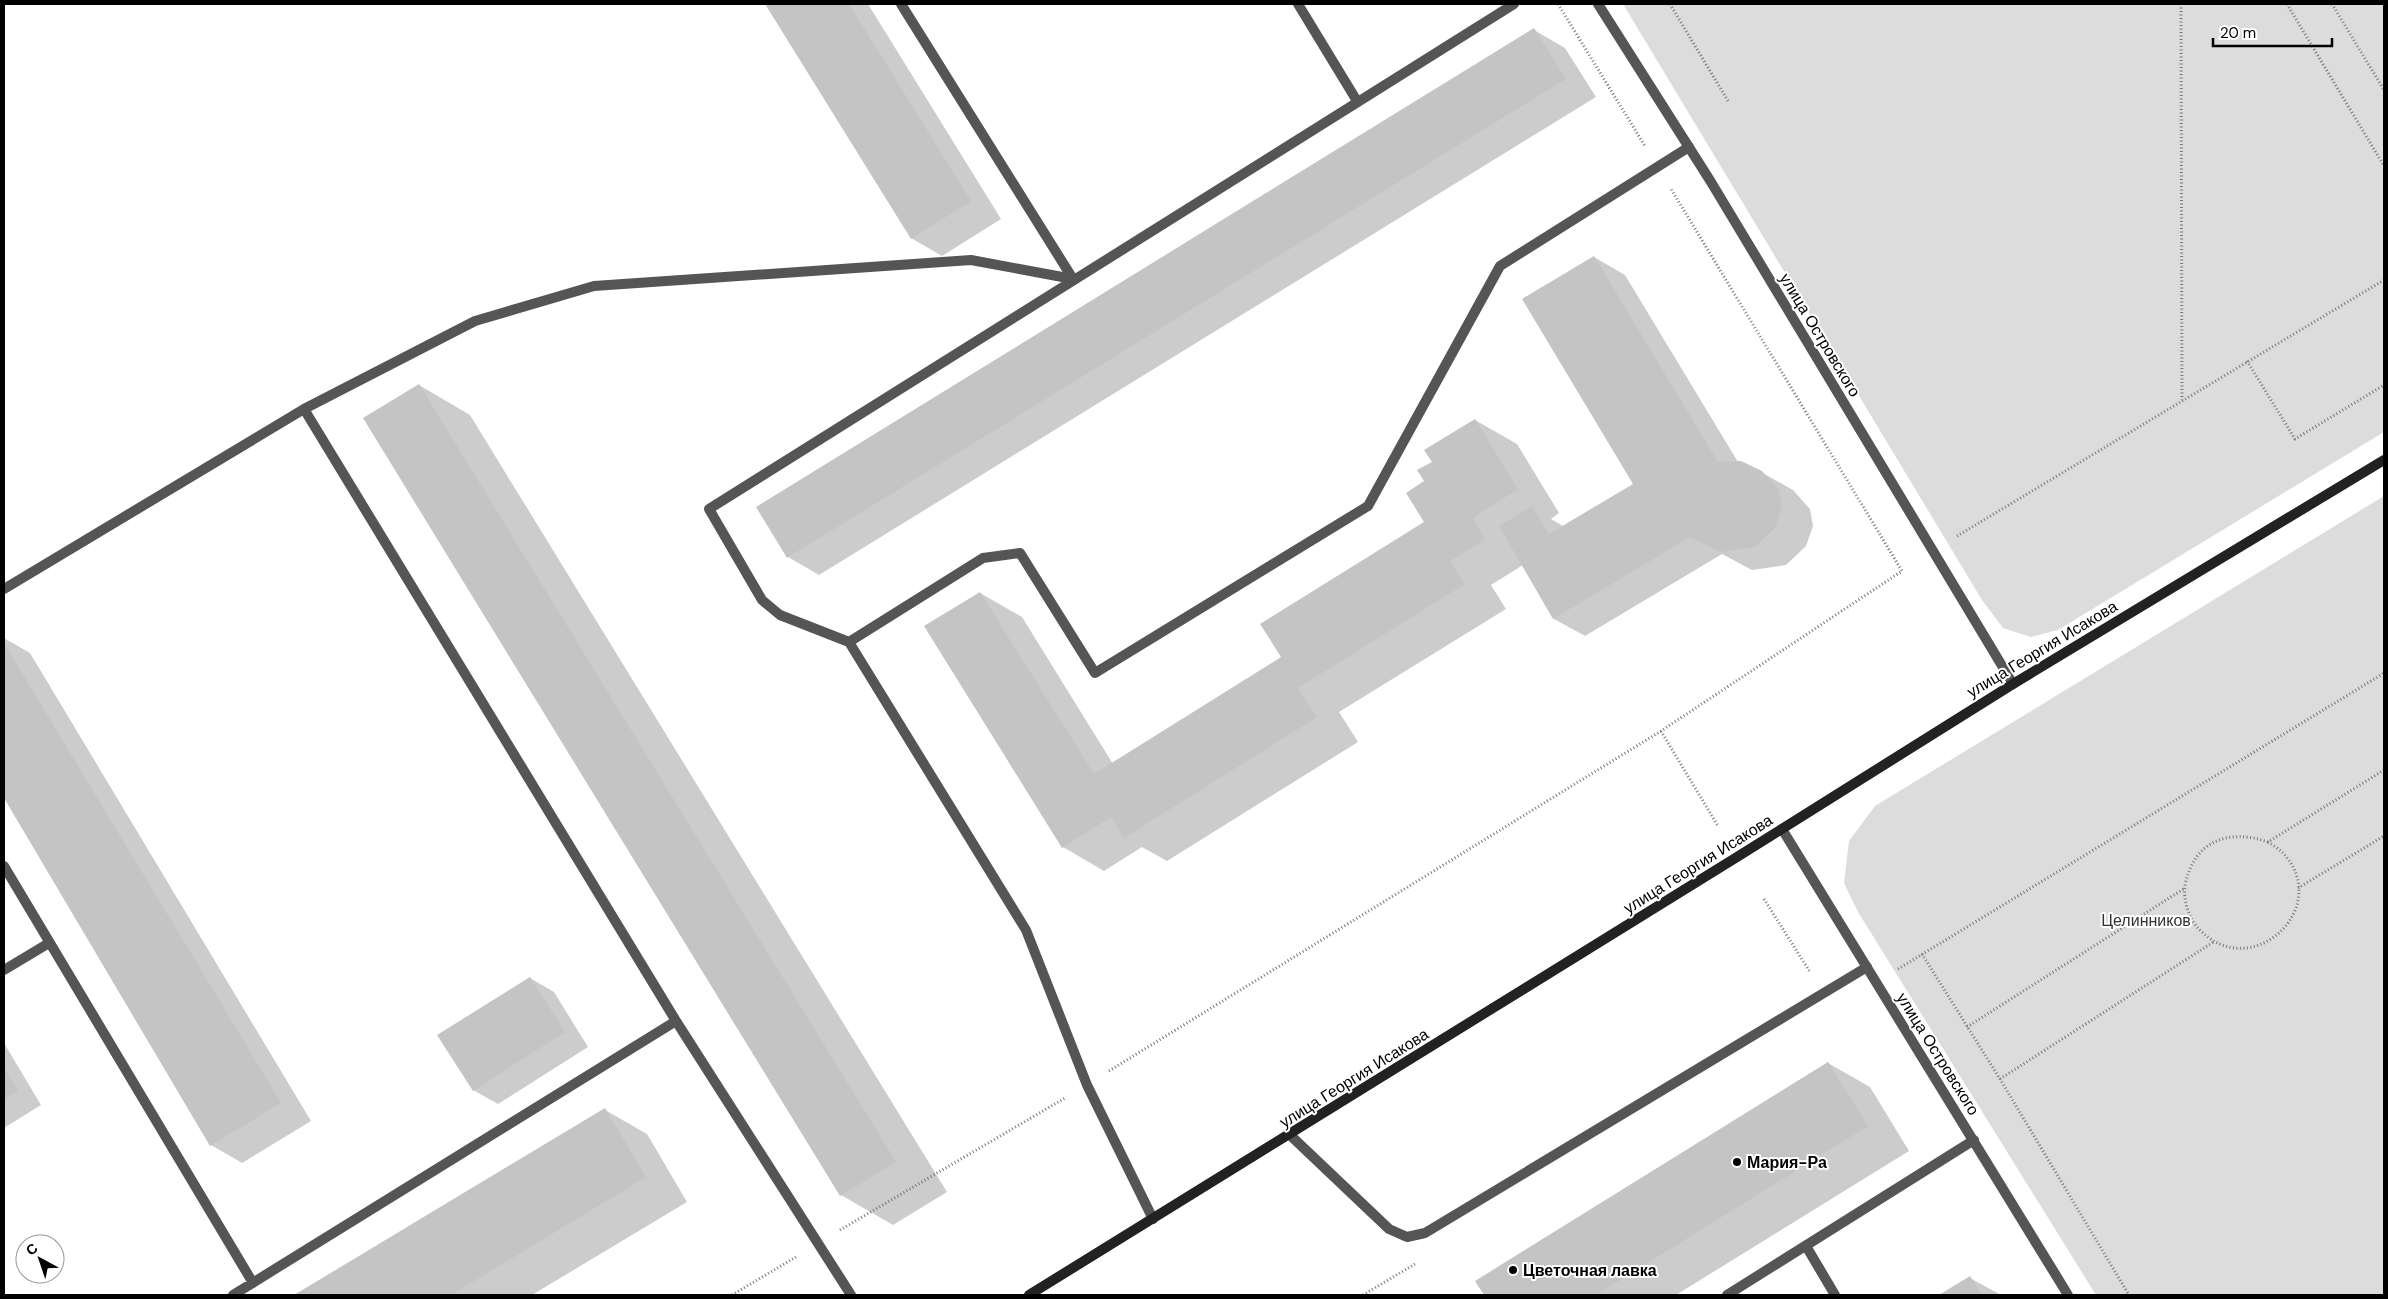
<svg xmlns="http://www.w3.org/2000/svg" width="2388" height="1299" font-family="'DM Sans',sans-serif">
<rect width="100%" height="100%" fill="#fff"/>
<path fill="#dcdcdc" d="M1623,4H2384V432L2058,630L2031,637L2003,628L1982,600Z
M2384,496V1295H2096L1858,912L1844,883L1849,841L1875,806Z"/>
<path fill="#0003" d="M766,4H868L1001,219L942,256L911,238Z
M1534,30L1565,48L1596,97L819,575L788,557Z
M1594,257L1625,275L1738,462L1761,472L1793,490L1810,509L1813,526L1806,546L1786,565L1752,570L1722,554L1585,636L1554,619L1523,565L1491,585L1506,609L1339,712L1358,742L1167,861L1142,847L1104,871L1063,847L980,593L1022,617L1113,764L1283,658L1426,523V482L1433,462L1475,420L1517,444L1559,513L1551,519L1563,526L1634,484Z
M419,385L470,415L947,1192L893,1225L841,1195Z
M4,638L30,653L311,1121L242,1163L211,1145L4,796Z
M530,978L554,992L588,1047L498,1104L473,1090Z
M4,1043L41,1105L4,1128Z
M1828,1063L1870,1087L1909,1151L1676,1295H1486L1477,1281Z
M605,1110L647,1134L687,1202L532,1295H296Z
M1970,1278L2001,1295H1942Z"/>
<path fill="#c4c4c4" d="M765,4H849L971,201L911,239Z
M1534,28L1566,79L787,558L756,507Z
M1594,256L1718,462L1741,461L1762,471L1779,490L1782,507L1775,528L1755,547L1720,552L1690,537L1553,619L1499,526L1532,506L1549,534L1633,484L1522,299Z
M419,384L896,1162L840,1196L363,418Z
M1475,419L1518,489L1473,518L1485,539L1450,561L1465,584L1298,688L1317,717L1124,838L1111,817L1062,848L924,626L980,592L1094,774L1281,657L1260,624L1424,522L1406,493L1424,481L1417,470L1432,462L1424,450Z
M4,643L281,1103L210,1146L4,798Z
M530,977L565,1032L473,1091L437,1035Z
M1828,1062L1868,1126L1596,1295H1484L1475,1281Z
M4,1067L18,1091L4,1099Z
M605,1108L646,1177L451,1295H294Z
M1970,1276L1982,1295H1939Z"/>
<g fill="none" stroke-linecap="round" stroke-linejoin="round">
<path stroke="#777" stroke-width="3" stroke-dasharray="1 2.5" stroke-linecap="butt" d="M1558,4L1645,146
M1670,4L1728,101
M2181,4L2182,400
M2287,4L2384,166
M2332,4L2384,90
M2247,361L2295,439L2384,385
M1957,536L2384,280
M1661,731L1718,826
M2268,842C2273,845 2279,849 2283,853C2334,907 2251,986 2198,928C2188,917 2183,899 2185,885C2194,841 2228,828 2268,842L2384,770
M2298,888L2384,836
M1764,899L1810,972
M1922,954L2000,1079L2129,1295
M1898,969L2384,673
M1967,1027L2185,888
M1109,1071L1661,731L1902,571L1671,189
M2000,1079L2215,941
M840,1230L1065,1098
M732,1295L796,1257
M1363,1295L1415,1264"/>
<path stroke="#555" stroke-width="10" d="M901,4L1073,279
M1298,4L1357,101
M304,409L676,1021L851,1295
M4,589L304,409L475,321L594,286L971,260L1073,279
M849,642L983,558L1020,553L1095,673L1368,506L1500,266L1689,147
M4,866L253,1283
M4,970L49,943
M1290,1135L1389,1229L1407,1237L1425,1233L1867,967
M1153,1219L1087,1085L1026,930L849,642L780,615L762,600L709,509L1514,4
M1806,1246L1835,1295
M233,1295L676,1021
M1727,1295L1974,1140"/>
<path stroke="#555" stroke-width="10" d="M1598,4L1711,182L2013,684
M1782,829L2068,1295"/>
<path stroke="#222" stroke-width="10" d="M1029,1295L1737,857L2013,684L2384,460"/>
</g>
<g fill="#000" stroke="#fff" stroke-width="2">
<circle cx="1737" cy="1162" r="5"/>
<circle cx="1513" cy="1270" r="5"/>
</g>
<g text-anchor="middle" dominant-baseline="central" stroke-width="4" stroke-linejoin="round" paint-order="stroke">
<g font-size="16" fill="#000" stroke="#fff">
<text transform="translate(1820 335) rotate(59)">улица Островского</text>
<text transform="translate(2042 649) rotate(-31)">улица Георгия Исакова</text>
<text transform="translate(1698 864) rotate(-32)">улица Георгия Исакова</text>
<text transform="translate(1938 1054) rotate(58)">улица Островского</text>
<text transform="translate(1354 1078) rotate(-32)">улица Георгия Исакова</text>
</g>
<g font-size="16" fill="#333" stroke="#fff">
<text x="2146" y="920">Целинников</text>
</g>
<g font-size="16" font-weight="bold" fill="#000" stroke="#fff" text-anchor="start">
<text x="1747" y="1162">Мария-Ра</text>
<text x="1523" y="1270">Цветочная лавка</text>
</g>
</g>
<rect width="2388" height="1299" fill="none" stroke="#000000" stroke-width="10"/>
<g transform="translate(40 1259) rotate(320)"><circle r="24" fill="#ffffff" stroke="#999999"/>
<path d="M0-4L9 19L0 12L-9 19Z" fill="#000000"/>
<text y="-8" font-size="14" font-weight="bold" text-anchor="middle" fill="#000000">С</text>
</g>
<path d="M2213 38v8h119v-8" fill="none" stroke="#000000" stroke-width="2.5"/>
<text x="2220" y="38" font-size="15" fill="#000000" stroke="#ffffff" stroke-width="4" paint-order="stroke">20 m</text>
</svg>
